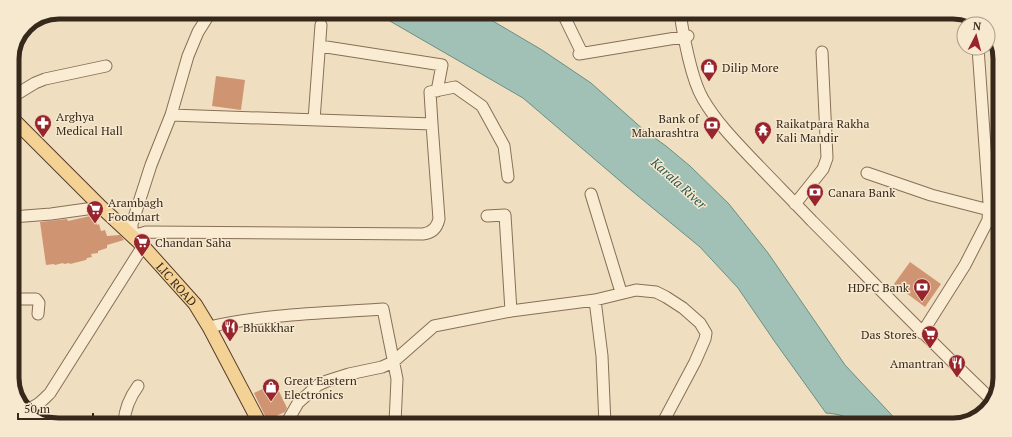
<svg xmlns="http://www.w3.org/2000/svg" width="1012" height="437" font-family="'PT Serif',serif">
<rect width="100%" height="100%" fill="#efdebf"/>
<path fill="#a2c1b6" stroke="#698f84" d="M376,13L481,14L542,50L591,83L645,131L666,146L690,166L729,204L768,253L845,365L901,425H854C849,415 836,414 826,413L775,342L738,288L700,247L626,186L523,98Z"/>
<path fill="#cf9573" d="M216,76L245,80L241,110L212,106Z
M90,216L92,220L95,219L97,225L99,224L101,231L105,230L107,236L120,235L124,240L107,245V248L98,251V253L91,254L92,257L87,258L86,260L70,264L69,263L64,264L63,263L55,265L54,264L46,265L40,222L67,219L68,221Z
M910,262L941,284L925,307L894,284Z
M275,383L287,408L285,412L267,420L254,393Z"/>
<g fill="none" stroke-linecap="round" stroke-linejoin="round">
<g stroke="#886f57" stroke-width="13">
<path id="minor" d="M563,14L582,53
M680,14C684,38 691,79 703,99C717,123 736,142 755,162C774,182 793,201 812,221C872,281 931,342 993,401
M975,19L976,24
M320,46L442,65L437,91
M579,54L688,36
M12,97L35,83L45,79L106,66
M171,115L432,124L439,219C437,228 432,233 423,234L146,232L132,236V224L151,165L171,115L188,56L198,32L210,13
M314,120L321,25
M432,124L430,92L455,87L482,106L504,146L508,177
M867,173L931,195L989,210
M591,194L621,292
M795,204L823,169L827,158L822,52
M487,216L505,215L511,311
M12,217L51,214L101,207
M12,299H36L39,303L38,314
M595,300L602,356L605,424
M209,327C266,314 326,313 383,309L397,379L395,423
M922,333L965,265L984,228L988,220L989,203L978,48
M24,409C35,409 43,400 50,393L143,246
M124,422C125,408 130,397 138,386
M287,422L298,403L318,385L327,381L349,374L382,367L393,362L434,326L511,311L595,300L636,290L656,292L666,297L683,308L700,323L706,333L705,339L695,362L662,424"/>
</g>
<g stroke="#563d2b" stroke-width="15">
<g id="major">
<path id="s1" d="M12,118L101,207L143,246L195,304L209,327L259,422"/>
</g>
</g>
<use href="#minor" stroke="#faecd2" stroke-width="11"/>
<use href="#major" stroke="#f4d295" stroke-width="13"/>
</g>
<defs>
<g id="shop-pin" transform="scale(0.9)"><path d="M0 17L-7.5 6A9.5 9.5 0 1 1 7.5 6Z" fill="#99252c" stroke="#f6e9cf"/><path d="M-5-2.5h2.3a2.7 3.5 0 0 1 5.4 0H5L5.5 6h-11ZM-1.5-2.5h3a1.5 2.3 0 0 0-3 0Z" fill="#fff"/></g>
<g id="pharmacy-pin" transform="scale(0.9)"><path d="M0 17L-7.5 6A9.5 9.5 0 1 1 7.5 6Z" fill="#99252c" stroke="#f6e9cf"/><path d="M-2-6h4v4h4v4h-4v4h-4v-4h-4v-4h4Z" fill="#fff"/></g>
<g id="bank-pin" transform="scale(0.9)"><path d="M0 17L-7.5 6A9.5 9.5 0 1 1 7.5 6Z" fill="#99252c" stroke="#f6e9cf"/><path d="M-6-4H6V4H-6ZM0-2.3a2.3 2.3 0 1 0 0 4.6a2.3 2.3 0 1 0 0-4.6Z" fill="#fff"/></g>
<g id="temple-pin" transform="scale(0.9)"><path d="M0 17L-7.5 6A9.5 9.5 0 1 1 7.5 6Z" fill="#99252c" stroke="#f6e9cf"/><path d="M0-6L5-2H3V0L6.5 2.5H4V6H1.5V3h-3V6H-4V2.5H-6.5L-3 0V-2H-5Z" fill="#fff"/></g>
<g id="supermarket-pin" transform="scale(0.9)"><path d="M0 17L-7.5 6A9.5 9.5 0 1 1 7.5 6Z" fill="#99252c" stroke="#f6e9cf"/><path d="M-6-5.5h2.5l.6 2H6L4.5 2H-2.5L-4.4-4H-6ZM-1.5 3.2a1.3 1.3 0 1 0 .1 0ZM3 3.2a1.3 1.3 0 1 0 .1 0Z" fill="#fff"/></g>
<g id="restaurant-pin" transform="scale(0.9)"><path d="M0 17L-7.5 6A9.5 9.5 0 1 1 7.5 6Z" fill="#99252c" stroke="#f6e9cf"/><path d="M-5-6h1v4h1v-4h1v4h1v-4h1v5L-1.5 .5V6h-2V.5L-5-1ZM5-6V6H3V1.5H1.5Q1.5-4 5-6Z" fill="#fff"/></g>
</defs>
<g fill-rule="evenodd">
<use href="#shop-pin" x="709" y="67"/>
<use href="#pharmacy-pin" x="43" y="123"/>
<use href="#bank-pin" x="712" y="125"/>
<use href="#temple-pin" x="763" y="130"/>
<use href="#bank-pin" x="815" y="192"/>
<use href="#supermarket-pin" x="95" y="209"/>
<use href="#supermarket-pin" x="142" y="242"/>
<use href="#bank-pin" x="922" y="287"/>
<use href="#restaurant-pin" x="230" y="327"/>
<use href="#supermarket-pin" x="930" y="334"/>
<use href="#restaurant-pin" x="957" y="363"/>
<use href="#shop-pin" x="271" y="387"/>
</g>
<g text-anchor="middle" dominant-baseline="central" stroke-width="3" stroke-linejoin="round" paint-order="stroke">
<g font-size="12" fill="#37281c" stroke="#f6e9cf" text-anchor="start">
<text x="722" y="67">Dilip More</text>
<text x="56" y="116">Arghya<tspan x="56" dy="14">Medical Hall</tspan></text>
<text x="699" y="118" text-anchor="end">Bank of<tspan x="699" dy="14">Maharashtra</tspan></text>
<text x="776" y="123">Raikatpara Rakha<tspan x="776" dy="14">Kali Mandir</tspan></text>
<text x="828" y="192">Canara Bank</text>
<text x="108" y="202">Arambagh<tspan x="108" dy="14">Foodmart</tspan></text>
<text x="155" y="242">Chandan Saha</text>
<text x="909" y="287" text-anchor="end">HDFC Bank</text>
<text x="243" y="327">Bhukkhar</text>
<text x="917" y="334" text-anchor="end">Das Stores</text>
<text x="944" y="363" text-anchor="end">Amantran</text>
<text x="284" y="380">Great Eastern<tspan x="284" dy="14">Electronics</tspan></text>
</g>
<g font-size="12" fill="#37281c" stroke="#f6e9cf">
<text stroke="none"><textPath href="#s1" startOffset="234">LIC ROAD</textPath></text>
</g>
<g font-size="13" font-style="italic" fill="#2b5852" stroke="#f6e9cf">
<text transform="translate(679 183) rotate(42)">Karala River</text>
</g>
</g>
<path d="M0 0H1012V437H0ZM59 19H953A40 40 0 0 1 993 59V378A40 40 0 0 1 953 418H59A40 40 0 0 1 19 378V59A40 40 0 0 1 59 19Z" fill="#f6e9cf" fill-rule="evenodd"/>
<path fill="none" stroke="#37281c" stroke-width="5" d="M59 19H953A40 40 0 0 1 993 59V378A40 40 0 0 1 953 418H59A40 40 0 0 1 19 378V59A40 40 0 0 1 59 19Z"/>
<g transform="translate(976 36) rotate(6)"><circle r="19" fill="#f6e9cf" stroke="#aa9c87"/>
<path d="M0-3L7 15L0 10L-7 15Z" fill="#99252c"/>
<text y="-6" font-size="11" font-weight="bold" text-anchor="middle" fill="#37281c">N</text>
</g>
<path d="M18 413v6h75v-6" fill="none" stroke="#37281c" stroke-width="2"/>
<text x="24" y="413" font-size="12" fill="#37281c" stroke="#f6e9cf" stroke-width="3" paint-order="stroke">50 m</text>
</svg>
